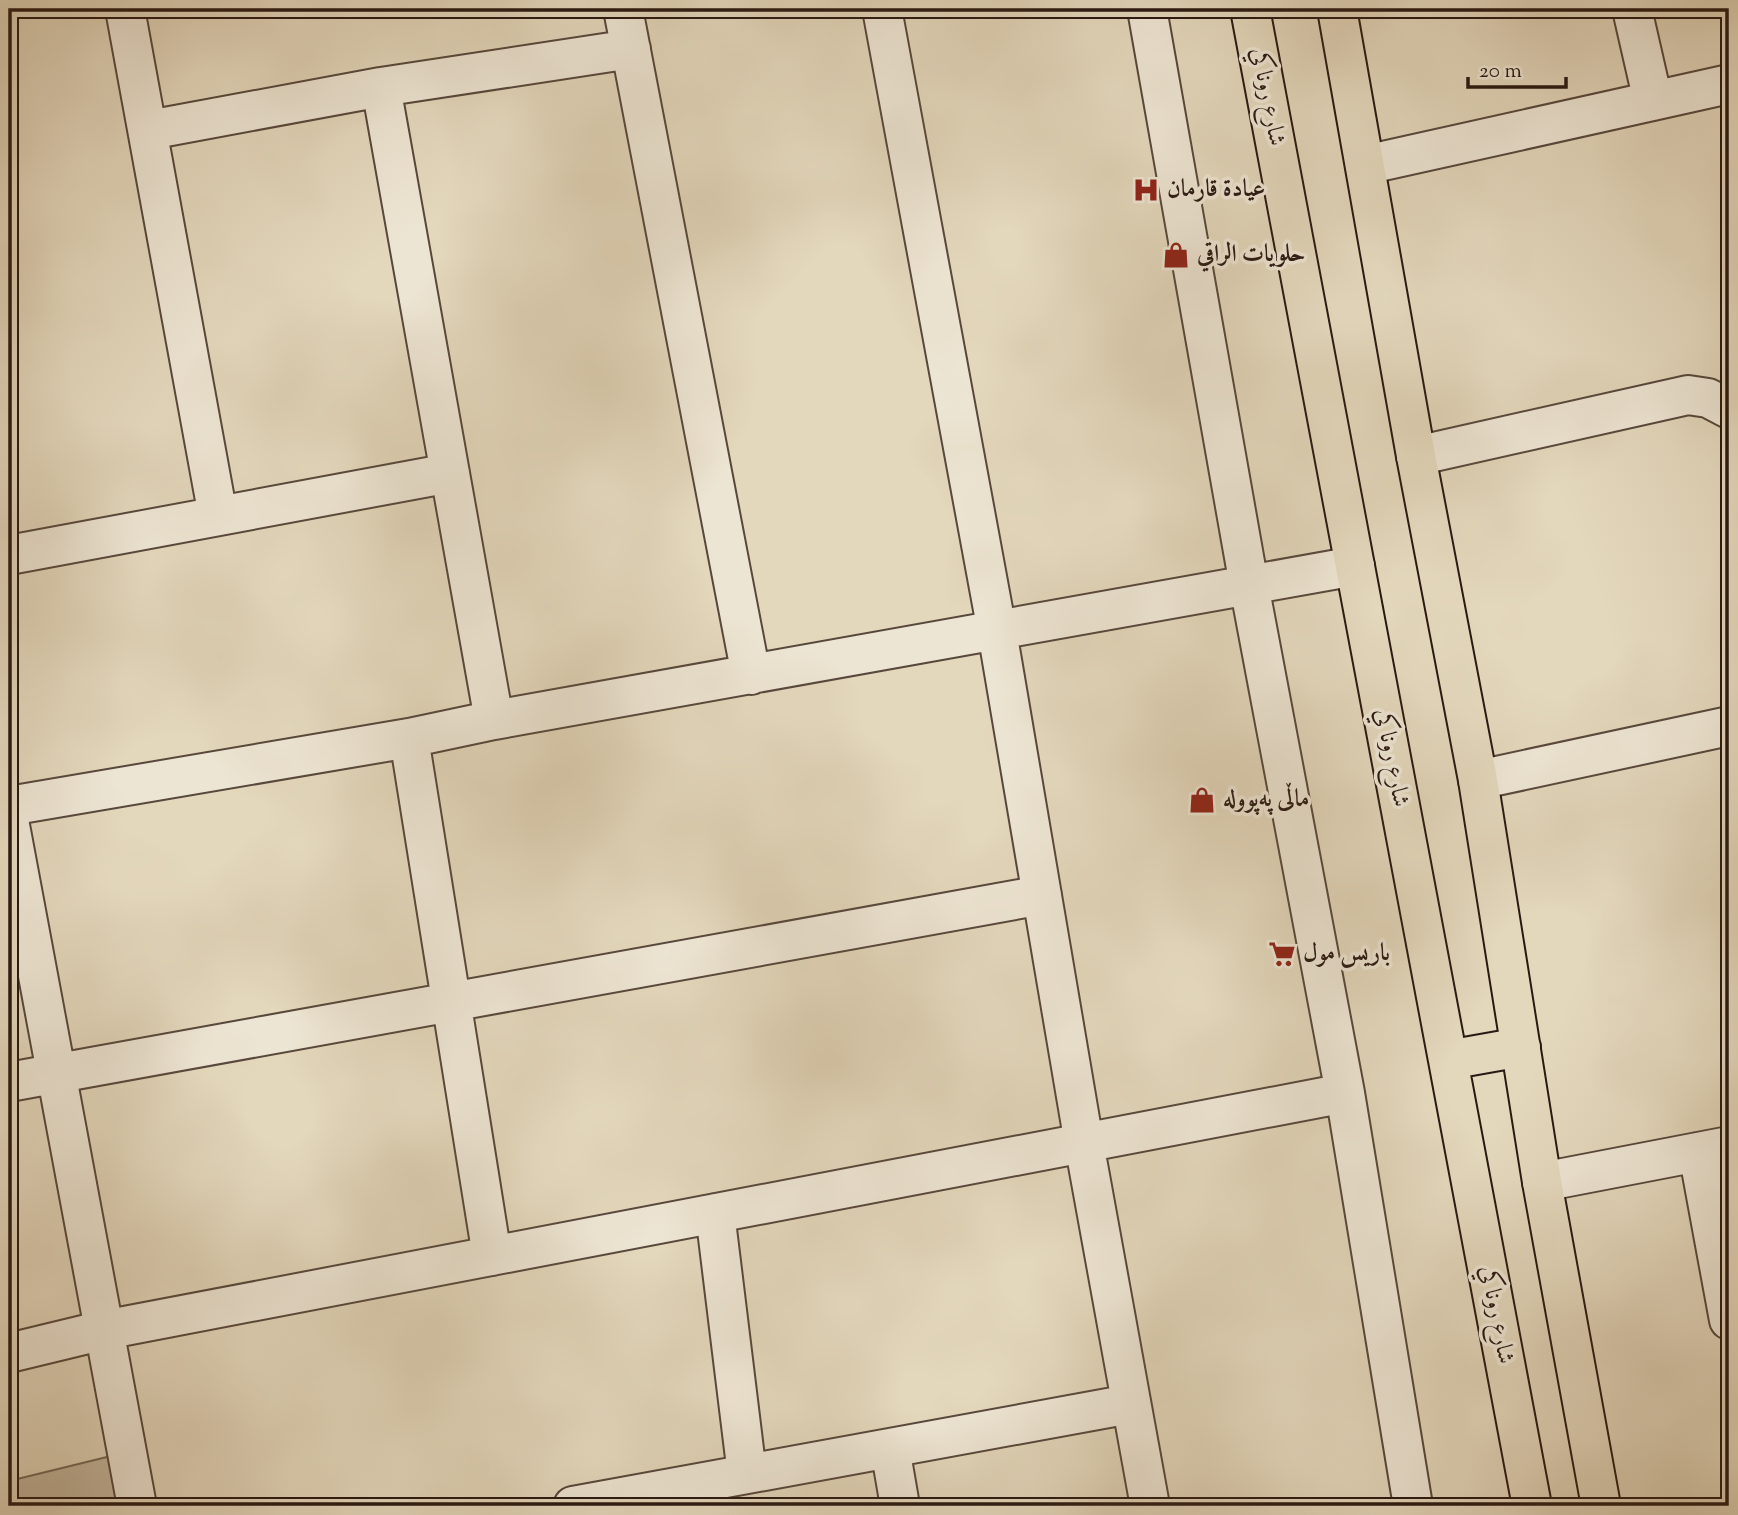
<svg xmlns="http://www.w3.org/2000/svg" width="1738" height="1515" font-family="'Sorts Mill Goudy',Amiri,serif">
<rect width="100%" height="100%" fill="#e3d7bc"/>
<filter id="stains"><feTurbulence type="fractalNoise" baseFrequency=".00286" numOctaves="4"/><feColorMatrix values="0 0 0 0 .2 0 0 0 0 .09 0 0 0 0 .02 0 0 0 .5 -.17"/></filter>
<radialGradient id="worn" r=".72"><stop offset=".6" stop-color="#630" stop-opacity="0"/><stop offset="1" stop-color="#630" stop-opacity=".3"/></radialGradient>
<path fill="#c4b79f" stroke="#776858" stroke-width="2" d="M111,1456L122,1506H9V1481Z"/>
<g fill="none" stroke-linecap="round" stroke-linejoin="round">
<g stroke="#58483c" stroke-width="42">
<path id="minor" d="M125,9L218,516
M623,9L751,675
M882,9L997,631L1084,1143L1150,1506
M1147,9L1249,585L1345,1093L1413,1506
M1632,9L1653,101
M381,87L631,49
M149,130L381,87L494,720
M1365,165L1729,84
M1416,456L1688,395L1708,398L1729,409
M9,555L450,473
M409,738L492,1256
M1478,780L1729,726
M9,806L409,738L494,720L1355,566
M9,820L137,1506
M9,1082L1042,895
M1698,1152L1729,1320
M1542,1182L1729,1146
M715,1213L747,1474
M9,1353L104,1330L1345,1093
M890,1448L900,1506
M573,1506L1130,1404"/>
</g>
<g stroke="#2a1912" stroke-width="42">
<path id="major" d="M1250,9L1532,1506
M1337,9L1416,456L1478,780L1542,1182L1601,1506
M1448,1060L1521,1047"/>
</g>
<use href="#minor" stroke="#ede5d3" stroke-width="38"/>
<use href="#major" stroke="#e3d7bc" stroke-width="38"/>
</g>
<defs>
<g id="hospital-bare" transform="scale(2.1)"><path d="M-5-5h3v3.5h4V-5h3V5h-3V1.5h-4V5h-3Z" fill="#8f2418" stroke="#ede5d3" stroke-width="2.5" paint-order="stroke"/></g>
<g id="shop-bare" transform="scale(2.1)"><path d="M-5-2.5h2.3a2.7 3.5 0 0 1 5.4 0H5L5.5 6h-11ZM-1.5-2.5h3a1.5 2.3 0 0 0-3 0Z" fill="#8f2418" stroke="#ede5d3" stroke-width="2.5" paint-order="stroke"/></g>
<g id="supermarket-bare" transform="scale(2.1)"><path d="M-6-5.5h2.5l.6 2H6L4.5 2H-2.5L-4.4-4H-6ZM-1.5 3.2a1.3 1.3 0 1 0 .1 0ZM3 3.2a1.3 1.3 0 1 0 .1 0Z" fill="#8f2418" stroke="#ede5d3" stroke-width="2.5" paint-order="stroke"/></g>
</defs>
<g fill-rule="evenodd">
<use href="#hospital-bare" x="1146" y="190"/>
<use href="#shop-bare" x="1176" y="255"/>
<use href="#shop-bare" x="1202" y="800"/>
<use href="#supermarket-bare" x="1282" y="954"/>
</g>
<g text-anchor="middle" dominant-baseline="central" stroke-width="7" stroke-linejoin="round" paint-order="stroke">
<g font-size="24" fill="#2a1912" stroke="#ede5d3">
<text transform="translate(1267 97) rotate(79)">شارع روناكي</text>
<text transform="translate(1391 758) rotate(79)">شارع روناكي</text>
<text transform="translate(1496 1315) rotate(79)">شارع روناكي</text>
</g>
<g font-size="24" font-weight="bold" fill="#2a1912" stroke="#ede5d3" text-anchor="start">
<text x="1167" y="190">عيادة قارمان</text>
<text x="1197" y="255">حلويات الراقي</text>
<text x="1223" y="800">ماڵی پەپوولە</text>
<text x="1303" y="954">باريس مول</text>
</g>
</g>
<rect width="1738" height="1515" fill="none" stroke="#e3d7bc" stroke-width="35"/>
<rect x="10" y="10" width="1717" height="1494" fill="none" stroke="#2a1912" stroke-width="3.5"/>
<rect x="18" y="18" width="1703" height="1480" fill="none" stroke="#2a1912" stroke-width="2"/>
<path d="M1468 77v10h98v-10" fill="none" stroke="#2a1912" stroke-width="3.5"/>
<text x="1479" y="77" font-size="21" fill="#2a1912" stroke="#ede5d3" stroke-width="5" paint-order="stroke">20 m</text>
<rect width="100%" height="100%" filter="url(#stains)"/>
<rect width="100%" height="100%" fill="url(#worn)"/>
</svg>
